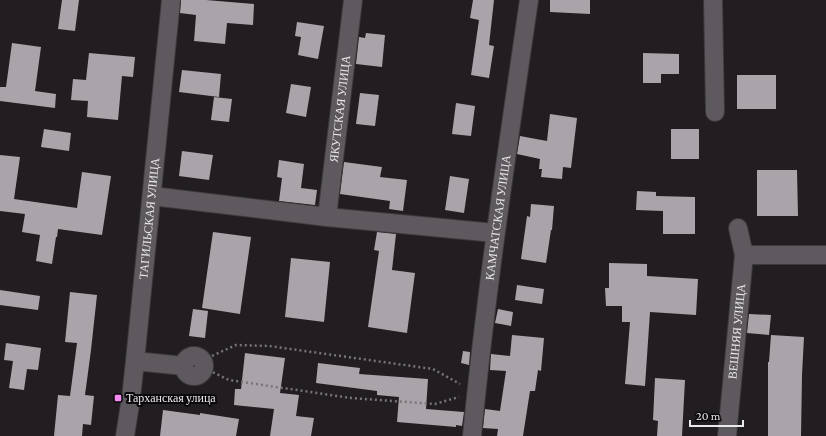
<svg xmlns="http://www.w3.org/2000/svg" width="826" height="436" font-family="'Crimson Pro',serif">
<rect width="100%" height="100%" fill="#211d21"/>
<path fill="#aaa4aa" d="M62,0H79L75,31L58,29Z
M181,0H206L254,4L253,25L227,23L225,44L194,41L196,15L180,13Z
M473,0H494L489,45L494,46L489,78L471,75L479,20L470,18Z
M550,0H590V14L550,12Z
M297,22L324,26L318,59L298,55L301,37L295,36Z
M366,33L385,35L382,67L356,64L359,37L365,38Z
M12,43L41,47L35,91L56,94L55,108L0,101V87H6Z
M89,53L135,57L133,77L122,76L118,120L87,117L88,101L71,100L73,79L86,80Z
M643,53L679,54V74H661V83H643Z
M182,70L221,74L219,97L179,92Z
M737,75H776V109H737Z
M291,84L311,87L306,117L286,113Z
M360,93L379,95L375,126L356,124Z
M214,97L232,99L229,122L211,120Z
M456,103L475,106L471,136L452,134Z
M550,114L577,118L571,168L563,167L562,179L541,177L542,169H539L540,159L517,154L520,136L547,141Z
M44,129L71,133L69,151L41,147Z
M671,129H699V159H671Z
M182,151L213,155L209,180L179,176Z
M0,155L20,157L14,199L77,208L82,172L111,176L102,235L58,229L57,237H56L52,264L36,261L40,235L22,232L25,214L0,211Z
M279,160L304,164L301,188L317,190L315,205L279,201L282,178L277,177Z
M344,162L382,167L380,177L407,180L403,211L389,209L390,201L340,194Z
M757,170H797L798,216H757Z
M450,176L469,179L464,213L445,210Z
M637,191L656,192V196L695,197V234H663V211L636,210Z
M531,204L554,206L552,230H551L546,263L521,259L527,216L530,217Z
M213,232L251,237L240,314L202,308Z
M377,232L396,234L392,270L415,273L407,333L368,327L379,251L374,250Z
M291,258L330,262L324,322L285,317Z
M609,263L647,264V276L698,279L696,315L650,312L645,386L625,384L630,322H622V306H606L605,288H609Z
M517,285L544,289L542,304L515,300Z
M0,290L40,296L38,310L0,305Z
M70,292L97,295L91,350L85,395L94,396L91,425L83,424L82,436H54L58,395L70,396L77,343L65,342Z
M193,309L208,311L205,338L189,336Z
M498,309L513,312L511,326L495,323Z
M749,314L771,315L769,335L747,333Z
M512,335L544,338L541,371L538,370L535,391H530L523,436H497L498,429L483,428L485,409L500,411L506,371L490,370L491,354L510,356Z
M771,335L804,337L802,375L801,436H768V362H769Z
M6,343L41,348L38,370L27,369L24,390L9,388L13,361L4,360Z
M463,351L470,352L469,365L461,363Z
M245,353L285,358L280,393L299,395L296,416L314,418L311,436H270L274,409L234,405L235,389H241Z
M318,363L360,368L359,374L428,379L426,409L464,412L462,426L456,425V427L397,422L399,397L377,395V391L316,383Z
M655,378L685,380L682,436H657L658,421L653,420Z
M163,410L200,415V413L239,419L236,436H160Z"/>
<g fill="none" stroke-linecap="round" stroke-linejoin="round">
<g stroke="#3c393c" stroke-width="20">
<g id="minor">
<path d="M713,0L715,112"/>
<path d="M152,196L327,217L495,233"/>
<path id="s1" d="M327,217L353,0"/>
<path d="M744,255H826"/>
<circle cx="194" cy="366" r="10"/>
<path d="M135,361L184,366"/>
<path id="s2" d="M125,436L131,398L135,361L171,0"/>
<path id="s3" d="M472,436C486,290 508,145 529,0"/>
<path id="s4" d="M727,436L744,255L738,228"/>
</g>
</g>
<path stroke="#787578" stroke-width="2.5" stroke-dasharray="2 3" stroke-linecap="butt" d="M203,360L236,345L269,346L433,369L460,384
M204,368L229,380L351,398L435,404L459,397"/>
<use href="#minor" stroke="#5e595e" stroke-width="18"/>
</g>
<rect fill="#f28af2" stroke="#0a080a" stroke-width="1.5" x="114" y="394" width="8" height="8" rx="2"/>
<g text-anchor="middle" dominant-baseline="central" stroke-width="4" stroke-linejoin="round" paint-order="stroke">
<g font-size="12" fill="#ece9ec" stroke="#0a080a">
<text stroke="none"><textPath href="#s1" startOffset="109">ЯКУТСКАЯ УЛИЦА</textPath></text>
<text stroke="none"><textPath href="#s2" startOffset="219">ТАГИЛЬСКАЯ УЛИЦА</textPath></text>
<text stroke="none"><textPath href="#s3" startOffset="220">КАМЧАТСКАЯ УЛИЦА</textPath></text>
<text stroke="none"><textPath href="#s4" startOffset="105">ВЕШНЯЯ УЛИЦА</textPath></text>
</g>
<g font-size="12" fill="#ece9ec" stroke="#0a080a" text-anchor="start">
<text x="126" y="398">Тарханская улица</text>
</g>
</g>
<path d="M690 420v6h53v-6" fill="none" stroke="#ece9ec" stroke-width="2"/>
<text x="696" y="420" font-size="12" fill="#ece9ec" stroke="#0a080a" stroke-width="3" paint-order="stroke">20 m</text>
</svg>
